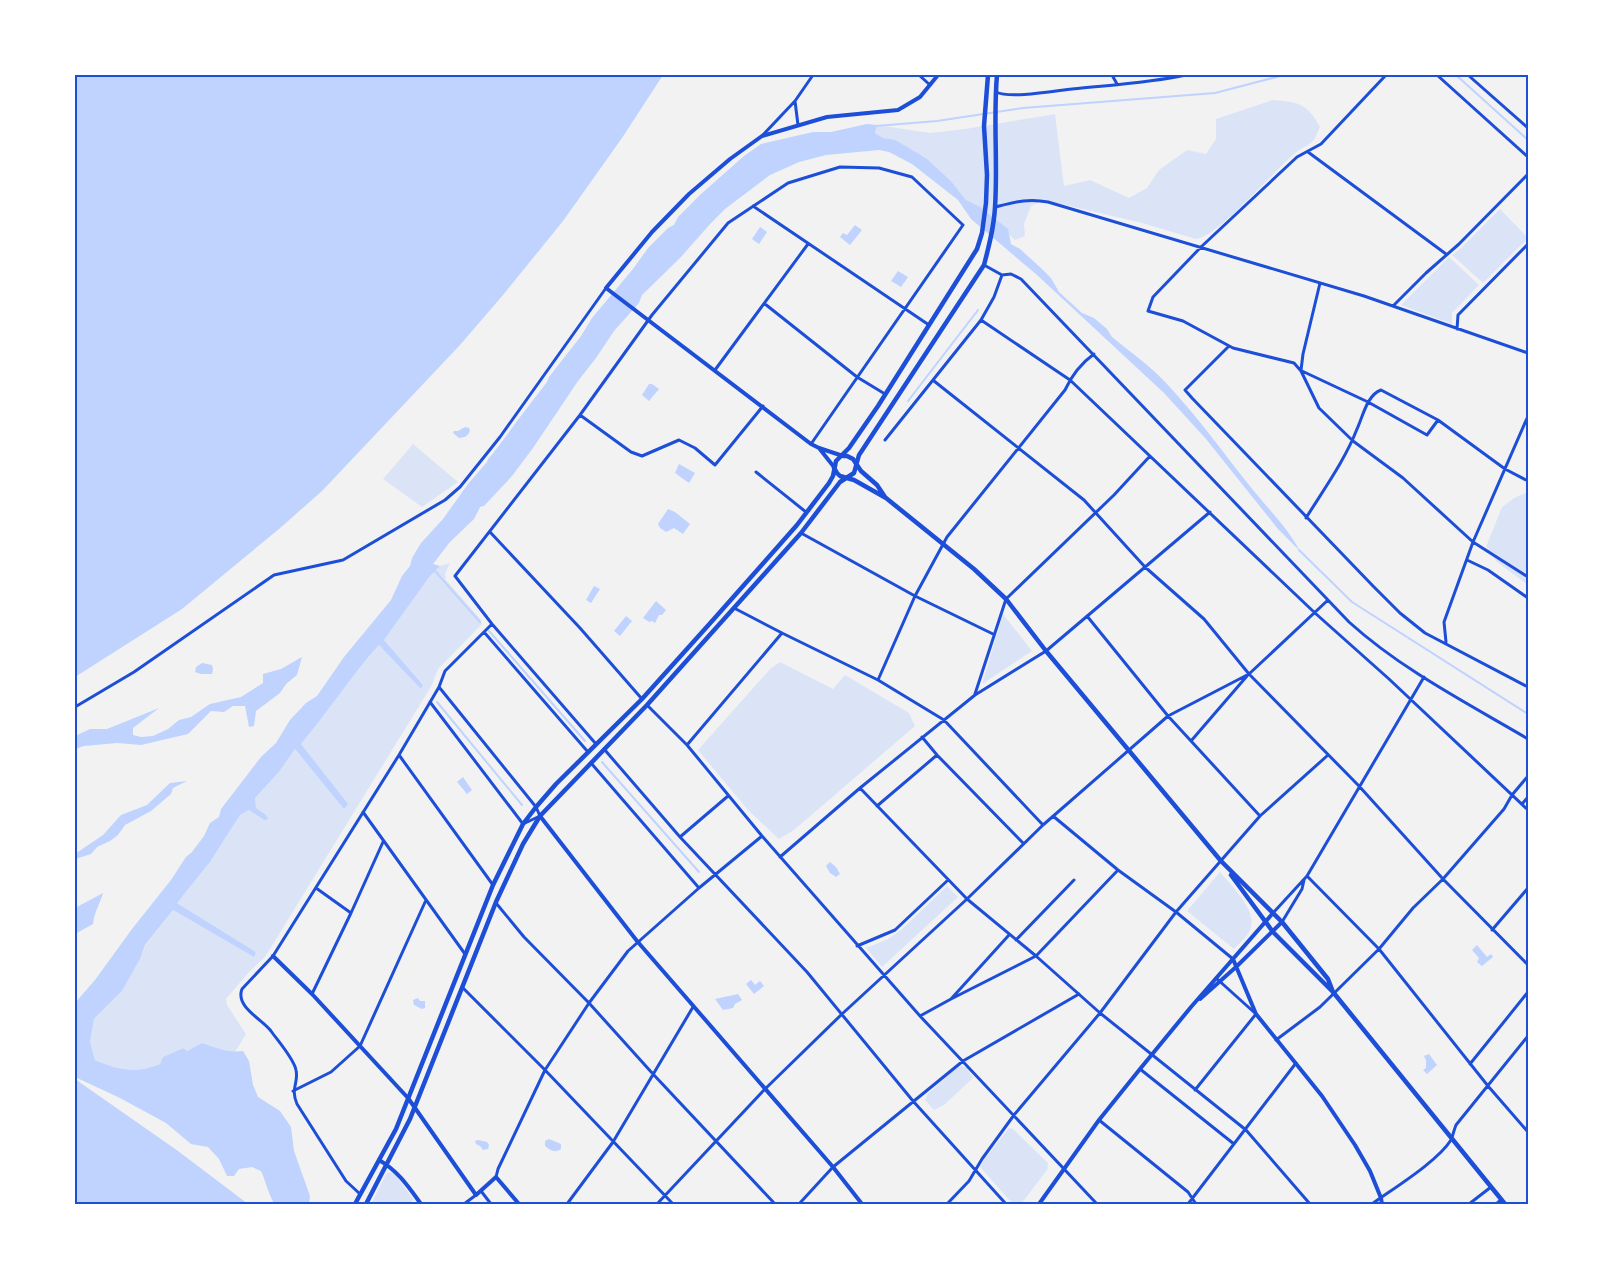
<svg xmlns="http://www.w3.org/2000/svg" width="1603" height="1279" font-family="'Crimson Pro',serif">
<rect width="100%" height="100%" fill="#f2f2f2"/>
<path fill="#dbe4f7" d="M1273,100C1298,102 1307,103 1320,127C1318,131 1316,137 1313,141C1308,146 1299,149 1294,154C1274,171 1218,237 1196,239L1142,223L1044,200L1031,206L1024,224L1025,236L1015,240L977,207L966,200L951,181L926,158L895,141L883,138L875,133L877,125L930,133L965,129L1055,114L1064,186L1090,180L1129,198L1147,188L1159,170L1187,150L1206,154L1216,139V119Z
M1500,209L1528,238L1483,283L1452,255L1461,248Z
M1449,257L1479,285L1452,313V324L1401,305Z
M413,444L458,482L422,507L383,479Z
M1528,492V585L1497,562L1486,547L1502,507L1514,498Z
M450,563L445,574L446,580L481,620L482,624L438,669L432,685L265,957L249,972L226,999L227,1005L246,1034L235,1052L221,1050L202,1043L187,1051L183,1048L163,1057L160,1064C136,1074 118,1070 95,1060L90,1043L94,1019L122,991L140,959L145,946L173,910L254,957L256,952L177,903L210,862L240,815L249,810L264,820L266,815L256,808L255,798L279,772L295,749L344,808L347,804L301,744C328,712 351,676 380,644L421,689L423,685L384,640L430,576L440,566Z
M1003,614L1032,651L982,684Z
M780,662L833,689L845,675L909,713L915,726L794,830L779,839L748,810L698,750L770,669Z
M1220,872C1230,884 1256,909 1251,927C1250,935 1239,943 1234,949L1187,911Z
M947,886L958,897L882,967L866,948L888,939L901,930Z
M962,1066L967,1068L973,1078L944,1105L934,1110L925,1100L927,1095L956,1068Z
M1009,1128L1013,1129L1048,1163L1047,1170L1021,1204H1013L980,1167L983,1161Z
M390,1172L395,1174L414,1200L407,1204H371L386,1174Z"/>
<path fill="#bfd3fe" d="M75,75H663L622,138L563,221L503,295L460,345L322,491L279,529L182,609L75,677Z
M867,124L877,125L875,133L883,138L895,140L926,158L951,181L966,200L980,207L1008,229L1011,244L1020,249L1041,268L1051,278L1059,292L1082,313L1094,318L1107,329L1112,337C1130,352 1151,366 1167,384C1197,416 1222,451 1249,485C1267,508 1286,525 1300,551L1278,529L1206,439L1164,393L1037,275L971,219L958,200L912,164L889,152L879,150L826,155L799,162L770,175L725,209L711,223L680,258L642,295L639,303L614,331L596,358L578,381L533,448L512,476L484,506L480,507L474,519L450,542L433,564L440,566L430,576L384,640L423,685L421,689L379,645C351,676 328,712 301,744L348,804L344,809L295,749L279,772L255,798L256,808L266,815L268,819L264,820L249,810L240,815L210,862L177,903L256,952L254,957L173,910L145,945L140,959L122,991L94,1019L90,1042L95,1060C118,1070 136,1074 160,1064L163,1057L183,1048L187,1051L202,1043C216,1048 228,1053 243,1051L249,1061L253,1085L258,1097L280,1111L291,1127L294,1151L310,1196L309,1204H275C270,1199 265,1179 261,1171L252,1167L239,1169L234,1176H227L219,1159L208,1147L191,1144L166,1123L120,1098L75,1077V1003L95,980L132,929L171,880L186,857L192,852L204,836L210,823L219,817L221,809L261,757L276,743L290,720L306,703L317,696L344,657L391,600L402,576L410,566L412,558L421,543L443,519L468,484L487,462L488,459C492,456 515,424 517,421L547,382L549,377L581,336L592,318L633,269L648,248L668,228L674,225L678,217L701,194L744,156L761,144L813,132H831Z
M855,225L862,230L850,245L840,237L843,233L847,235Z
M760,227L767,232L759,244L752,239Z
M898,271L908,277L901,287L891,281Z
M649,384H652L659,389L649,401L642,395Z
M465,427L469,428L470,430C468,437 465,437 459,438L453,433L454,431H458Z
M679,464L695,473L689,483L675,473Z
M668,509L675,512L690,524L683,534L674,528L666,532L660,528L658,524Z
M594,586L600,589L591,603L586,600Z
M656,601L666,610L662,615H659L655,623L652,621L649,622L643,618Z
M626,616L632,621L620,636L614,631Z
M302,657L297,675L286,684L280,693L256,711L254,726L249,727L245,706H233L224,712L211,711L188,734L141,745L117,743L84,746L75,749V736L90,729H107L159,708L133,728V735L141,737L153,736L168,729L179,720L191,717L210,704L241,697L263,683V674L281,669Z
M202,663L212,665L213,669L212,674H201L195,672L196,667Z
M463,777L472,790L467,794L457,782Z
M187,781L173,788L171,794L151,811L125,825L118,835L110,841L97,847L91,854L75,859V854L103,835L121,815L147,805L170,783Z
M830,862L836,867L840,874L836,877L830,873L826,866Z
M103,893C100,904 94,912 93,924L75,934V908Z
M1477,945L1487,957L1491,954L1493,957L1482,966L1477,962L1479,958L1472,950Z
M751,980L755,985L760,981L764,986L754,994L746,984Z
M738,994L742,1000L735,1004L733,1008L723,1010L715,999Z
M418,998L420,1001H425V1008L422,1009L414,1005L413,1000Z
M1429,1054L1437,1065L1427,1074L1423,1070L1426,1068V1060L1424,1056Z
M75,1079L178,1151L248,1204H75Z
M549,1139L561,1144V1149C555,1153 551,1151 545,1146V1141Z
M478,1140L487,1142L489,1145L488,1149L483,1150L480,1146L476,1144L475,1141Z"/>
<g fill="none" stroke-linecap="round" stroke-linejoin="round">
<path stroke="#bfd3fe" stroke-width="2" d="M1456,75L1528,140
M876,126L937,121L1023,108L1215,93L1284,75
M908,401L978,310
M1299,550L1352,602L1528,714
M435,571L480,622
M489,631L585,741
M437,702L522,805
M602,762L699,872"/>
<path stroke="#1d4ed8" stroke-width="3" d="M919,75L930,85
M1112,75L1117,84
M1386,75L1321,144L1297,157L1201,247L1153,297L1148,311L1183,321L1233,348L1294,363L1301,371L1319,408L1353,441L1403,478L1473,542L1528,577
M1437,75L1528,157
M1468,75L1528,128
M996,92C1010,99 1054,91 1072,89C1110,85 1149,83 1186,75
M795,101L798,125
M762,136L795,101L813,75
M1308,152L1446,254
M753,206L929,325
M995,207C1015,202 1028,198 1048,202L1364,296L1528,353
M984,265L1002,275L1011,274L1021,279L1349,622C1402,670 1467,703 1528,739
M765,304L857,377L885,394
M1393,306L1426,273L1459,244L1528,174
M981,320L1070,380L1315,613L1389,679L1528,810
M1457,329L1458,315L1528,244
M1229,346L1185,390L1192,398L1373,586L1400,613L1425,633L1528,687
M715,370L808,244
M1301,370L1303,354L1320,283
M1302,371L1368,402L1427,435L1438,420L1505,469L1528,481
M934,381L1084,500L1145,567L1204,619L1249,674L1359,786L1443,879L1528,965
M580,415L631,452L642,456L679,440L695,448L715,465L763,406
M885,440L981,320L994,297L1002,275
M756,472L806,512
M1306,518C1324,489 1345,460 1357,429C1363,416 1367,395 1381,390L1438,420
M490,532L580,628L642,699
M801,533L915,596L993,634
M1467,560L1488,570L1528,598
M734,608L782,633L878,680L944,720L1043,825
M1087,616L1168,716L1260,816
M484,632L588,752
M1446,642L1444,622L1473,542L1528,416
M878,680L915,596L947,537L1065,390C1072,375 1080,364 1094,354
M975,694L1006,599L1114,495L1150,456
M430,702L523,824L540,816L536,807L439,687
M647,705L687,745L762,836L920,1016L1097,1204
M75,707L134,672L274,575L343,560L445,500L460,487L500,437L606,288
M922,737L937,755L1023,843
M1191,741L1247,676
M596,744L492,624L455,576L580,415L652,315L728,223L788,183L840,167L879,168L912,177L963,225L811,444
M687,745L782,633
M604,749L680,837L807,972L913,1101L1006,1204
M399,755L493,885
M591,763L699,888
M860,788L967,899L1036,956L1100,1013L1246,1130L1310,1204
M1522,804L1528,797
M877,806L937,755
M363,812L465,954
M1053,816L1118,870L1176,912L1233,959
M680,837L728,796
M780,857L860,788L975,695L1046,651L1210,512
M1307,876L1379,949L1488,1086L1528,1132
M316,888L351,913
M496,903L524,937L589,1003L653,1074L775,1204
M1273,913L1307,876L1424,677
M1282,922L1302,889L1304,880
M1492,930L1528,888
M1016,940L1074,880
M857,946L895,930L948,880
M462,987L545,1070L673,1204
M312,994L351,913L383,842
M951,999L1036,956L1118,870
M920,1016L951,999L1009,935
M1276,1040L1320,1007L1379,949L1413,908L1443,879L1504,809L1512,795L1528,776
M1470,1064L1528,992
M1140,1069L1234,1144
M1195,1090L1256,1014L1216,978
M293,1091L331,1072L360,1046L426,900
M1099,1120L1188,1192L1196,1204
M496,1177L498,1169L545,1070L589,1003L628,951L699,888L762,836
M481,1191L491,1204
M360,1194L346,1181L297,1104C290,1088 299,1083 296,1070C294,1059 278,1041 271,1031C262,1019 235,1007 242,989L273,956L399,755L439,687L445,671L492,624
M464,1204L476,1195
M567,1204L613,1142L693,1007
M657,1204L764,1090L842,1014L967,899L1043,825L1168,716L1249,674L1328,600
M799,1204L833,1167L963,1061L1079,994
M947,1204L969,1181L982,1159L1014,1115L1100,1013L1176,912L1260,816L1328,755
M1188,1204L1296,1063
M1372,1204C1394,1188 1437,1162 1451,1140C1453,1135 1454,1130 1456,1125L1528,1036
M1469,1204L1491,1187
M1496,1204L1501,1200"/>
<path stroke="#1d4ed8" stroke-width="4" d="M819,448L834,467
M843,456L819,448L811,444L606,288L652,232L689,194L730,159L762,136L827,117L898,110L920,97L938,75
M540,816L637,941L833,1167L862,1204
M273,956L312,994L408,1098L476,1195L496,1177L519,1204
M1233,959L1256,1014L1322,1096L1355,1145L1370,1171L1381,1198L1382,1204
M1200,999L1236,967L1282,922
M379,1160C398,1171 408,1186 421,1204
M1039,1204L1099,1120L1140,1069L1191,1007L1273,913"/>
<path stroke="#1d4ed8" stroke-width="4.5" d="M843,456H847L853,459L861,471L877,485L885,497
M834,468L837,473L840,476L854,480L886,498L974,569L1006,599L1046,651L1221,861L1282,922L1328,979L1333,992
M1231,875L1273,932L1333,992L1505,1204
M355,1204L396,1129L493,885L523,824L536,807L556,784L642,699L713,620L797,525L829,483L833,476L836,461L849,448L878,406L977,249L982,233L986,203L987,175L984,126L988,75
M366,1204L410,1119L496,902L523,844L540,816L647,705L801,533L840,482L854,473L859,455L863,449L984,265C989,246 994,227 995,207C998,163 993,119 997,75"/>
</g>
<rect width="1603" height="1279" fill="none" stroke="#ffffff" stroke-width="152"/>
<rect x="76" y="76" width="1451" height="1127" fill="none" stroke="#1d4ed8" stroke-width="2"/>
</svg>
